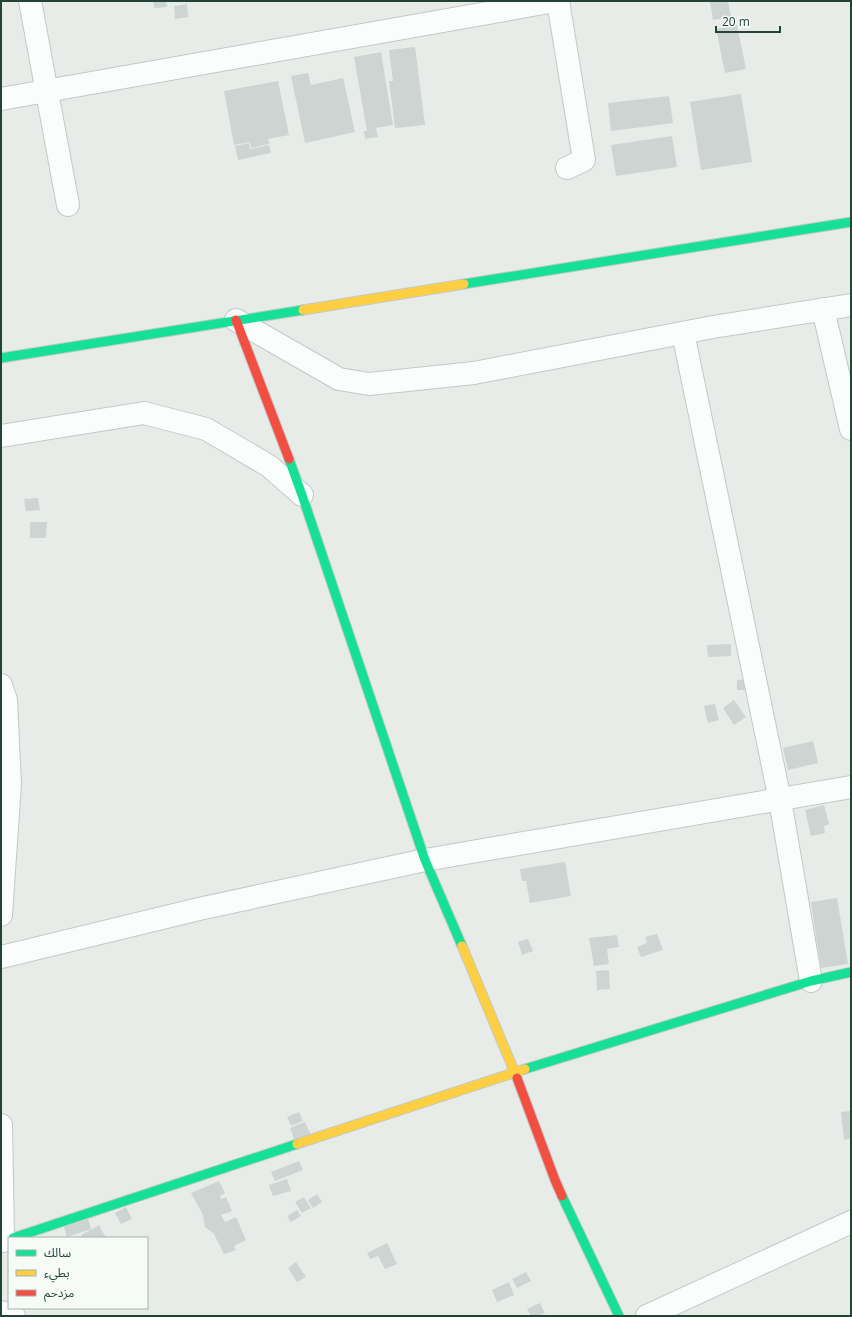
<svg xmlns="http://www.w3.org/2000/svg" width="852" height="1317" font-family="'Open Sans','Noto Sans Arabic',sans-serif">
<rect width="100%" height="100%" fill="#e7ece9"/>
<path fill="#cdd4d1" d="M153,1H166L167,7L154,8Z
M714,1H728L731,17L713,20L710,2Z
M187,4L188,17L175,19L174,6Z
M737,25L746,69L725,73L716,29Z
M415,47L425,125L395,128L389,81H393L389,50Z
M381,52L393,125L376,128L378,137L365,139L364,131H367L354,57Z
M308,73L311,85L343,78L355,132L305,143L291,76Z
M278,81L289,135L268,139L269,144L251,148L250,142L234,145L224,91Z
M741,94L752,162L701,170L690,102Z
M669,96L673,123L611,131L608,103Z
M672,136L677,167L616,176L611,145Z
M249,143L250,149L269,145L271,153L238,160L235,146Z
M38,498L40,510L26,511L24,499Z
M30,522H47L46,538H30Z
M731,644V656L708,657L707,645Z
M749,679V690H737V680Z
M734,700L746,717L734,725L723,708Z
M715,704L719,720L708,723L704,706Z
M813,741L818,763L788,770L783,748Z
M824,805L829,824L824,826L825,833L811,836L805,810Z
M565,862L571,896L530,903L526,881H522L520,869Z
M837,898L848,964L821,968L811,902Z
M657,934L663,950L641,957L637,947L647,943L645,937Z
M617,935L619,947L607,949L609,964L594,966L589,938Z
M528,939L533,951L522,955L518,942Z
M609,970L610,989L597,990L596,971Z
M851,1111V1138L844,1140L841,1112Z
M299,1112L303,1121L291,1126L287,1117Z
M305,1122L312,1137L296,1143L290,1128Z
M299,1161L303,1170L275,1181L271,1172Z
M287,1179L291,1191L273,1196L269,1185Z
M219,1181L225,1193L220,1196L221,1199L226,1197L232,1211L221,1215L225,1222L236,1217L246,1240L234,1246L236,1250L224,1254L214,1234L205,1227L203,1215L191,1193Z
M317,1194L322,1202L313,1208L308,1200Z
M304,1197L311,1208L302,1213L295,1202Z
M126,1207L132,1219L121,1224L115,1213Z
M297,1210L301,1216L291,1222L287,1216Z
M88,1219L91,1229L67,1237L64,1227Z
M99,1225L106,1238H83L81,1235Z
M387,1243L397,1264L385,1269L378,1256L370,1259L367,1253Z
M296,1262L306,1277L297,1282L288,1268Z
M526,1272L531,1281L517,1288L512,1279Z
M509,1282L514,1295L497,1302L492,1290Z
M540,1303L545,1313L538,1316H531L527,1309Z"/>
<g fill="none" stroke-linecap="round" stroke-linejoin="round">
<g stroke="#c4c9c6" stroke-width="24">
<path id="street" d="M30,1L68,205
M558,1L584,160L567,168
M1,99L555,1
M823,309L851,429
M236,320L339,379L369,384L474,373L713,327L851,305
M683,333L780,800L811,981
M1,436L144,413L206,429L269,466L302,495
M1,685L6,700L10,784L1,915
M1,957L199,909L425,860L851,787
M1,1125L3,1241
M1,1312L14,1316
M647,1316L851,1222"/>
</g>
<g stroke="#c2cac6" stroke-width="11">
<path id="fast" d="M464,284L851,222
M1,358L303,310
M289,459L302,495L425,860L462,946
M525,1069L811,981L851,972
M562,1196L619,1316
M13,1238L297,1144"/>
</g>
<g stroke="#c2cac6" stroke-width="11">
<path id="slow" d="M303,310L464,284
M462,946L517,1078
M297,1144L525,1069"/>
</g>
<g stroke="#c2cac6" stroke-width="11">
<path id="jam" d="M236,320L289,459
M517,1078L555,1180L562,1196"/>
</g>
<use href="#street" stroke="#fbfcfc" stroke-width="22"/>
<use href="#fast" stroke="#16e098" stroke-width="9"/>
<use href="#slow" stroke="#ffcf43" stroke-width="9"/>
<use href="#jam" stroke="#f24e42" stroke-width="9"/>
</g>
<rect width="852" height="1317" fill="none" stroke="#214437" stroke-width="4"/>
<rect x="8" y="1237" width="140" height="72" fill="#f6fbf8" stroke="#a1b2ab"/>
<rect x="16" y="1250" width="20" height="6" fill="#16e098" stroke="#a1b2ab"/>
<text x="44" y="1257" font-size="12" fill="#214437">سالك</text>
<rect x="16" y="1270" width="20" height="6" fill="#ffcf43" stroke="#a1b2ab"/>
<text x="44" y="1277" font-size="12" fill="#214437">بطيء</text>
<rect x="16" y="1290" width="20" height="6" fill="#f24e42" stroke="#a1b2ab"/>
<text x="44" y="1297" font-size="12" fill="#214437">مزدحم</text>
<path d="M716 26v6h64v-6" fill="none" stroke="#214437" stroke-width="2"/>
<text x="722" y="26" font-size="12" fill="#214437" stroke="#f6fbf8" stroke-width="3" paint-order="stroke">20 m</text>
</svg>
